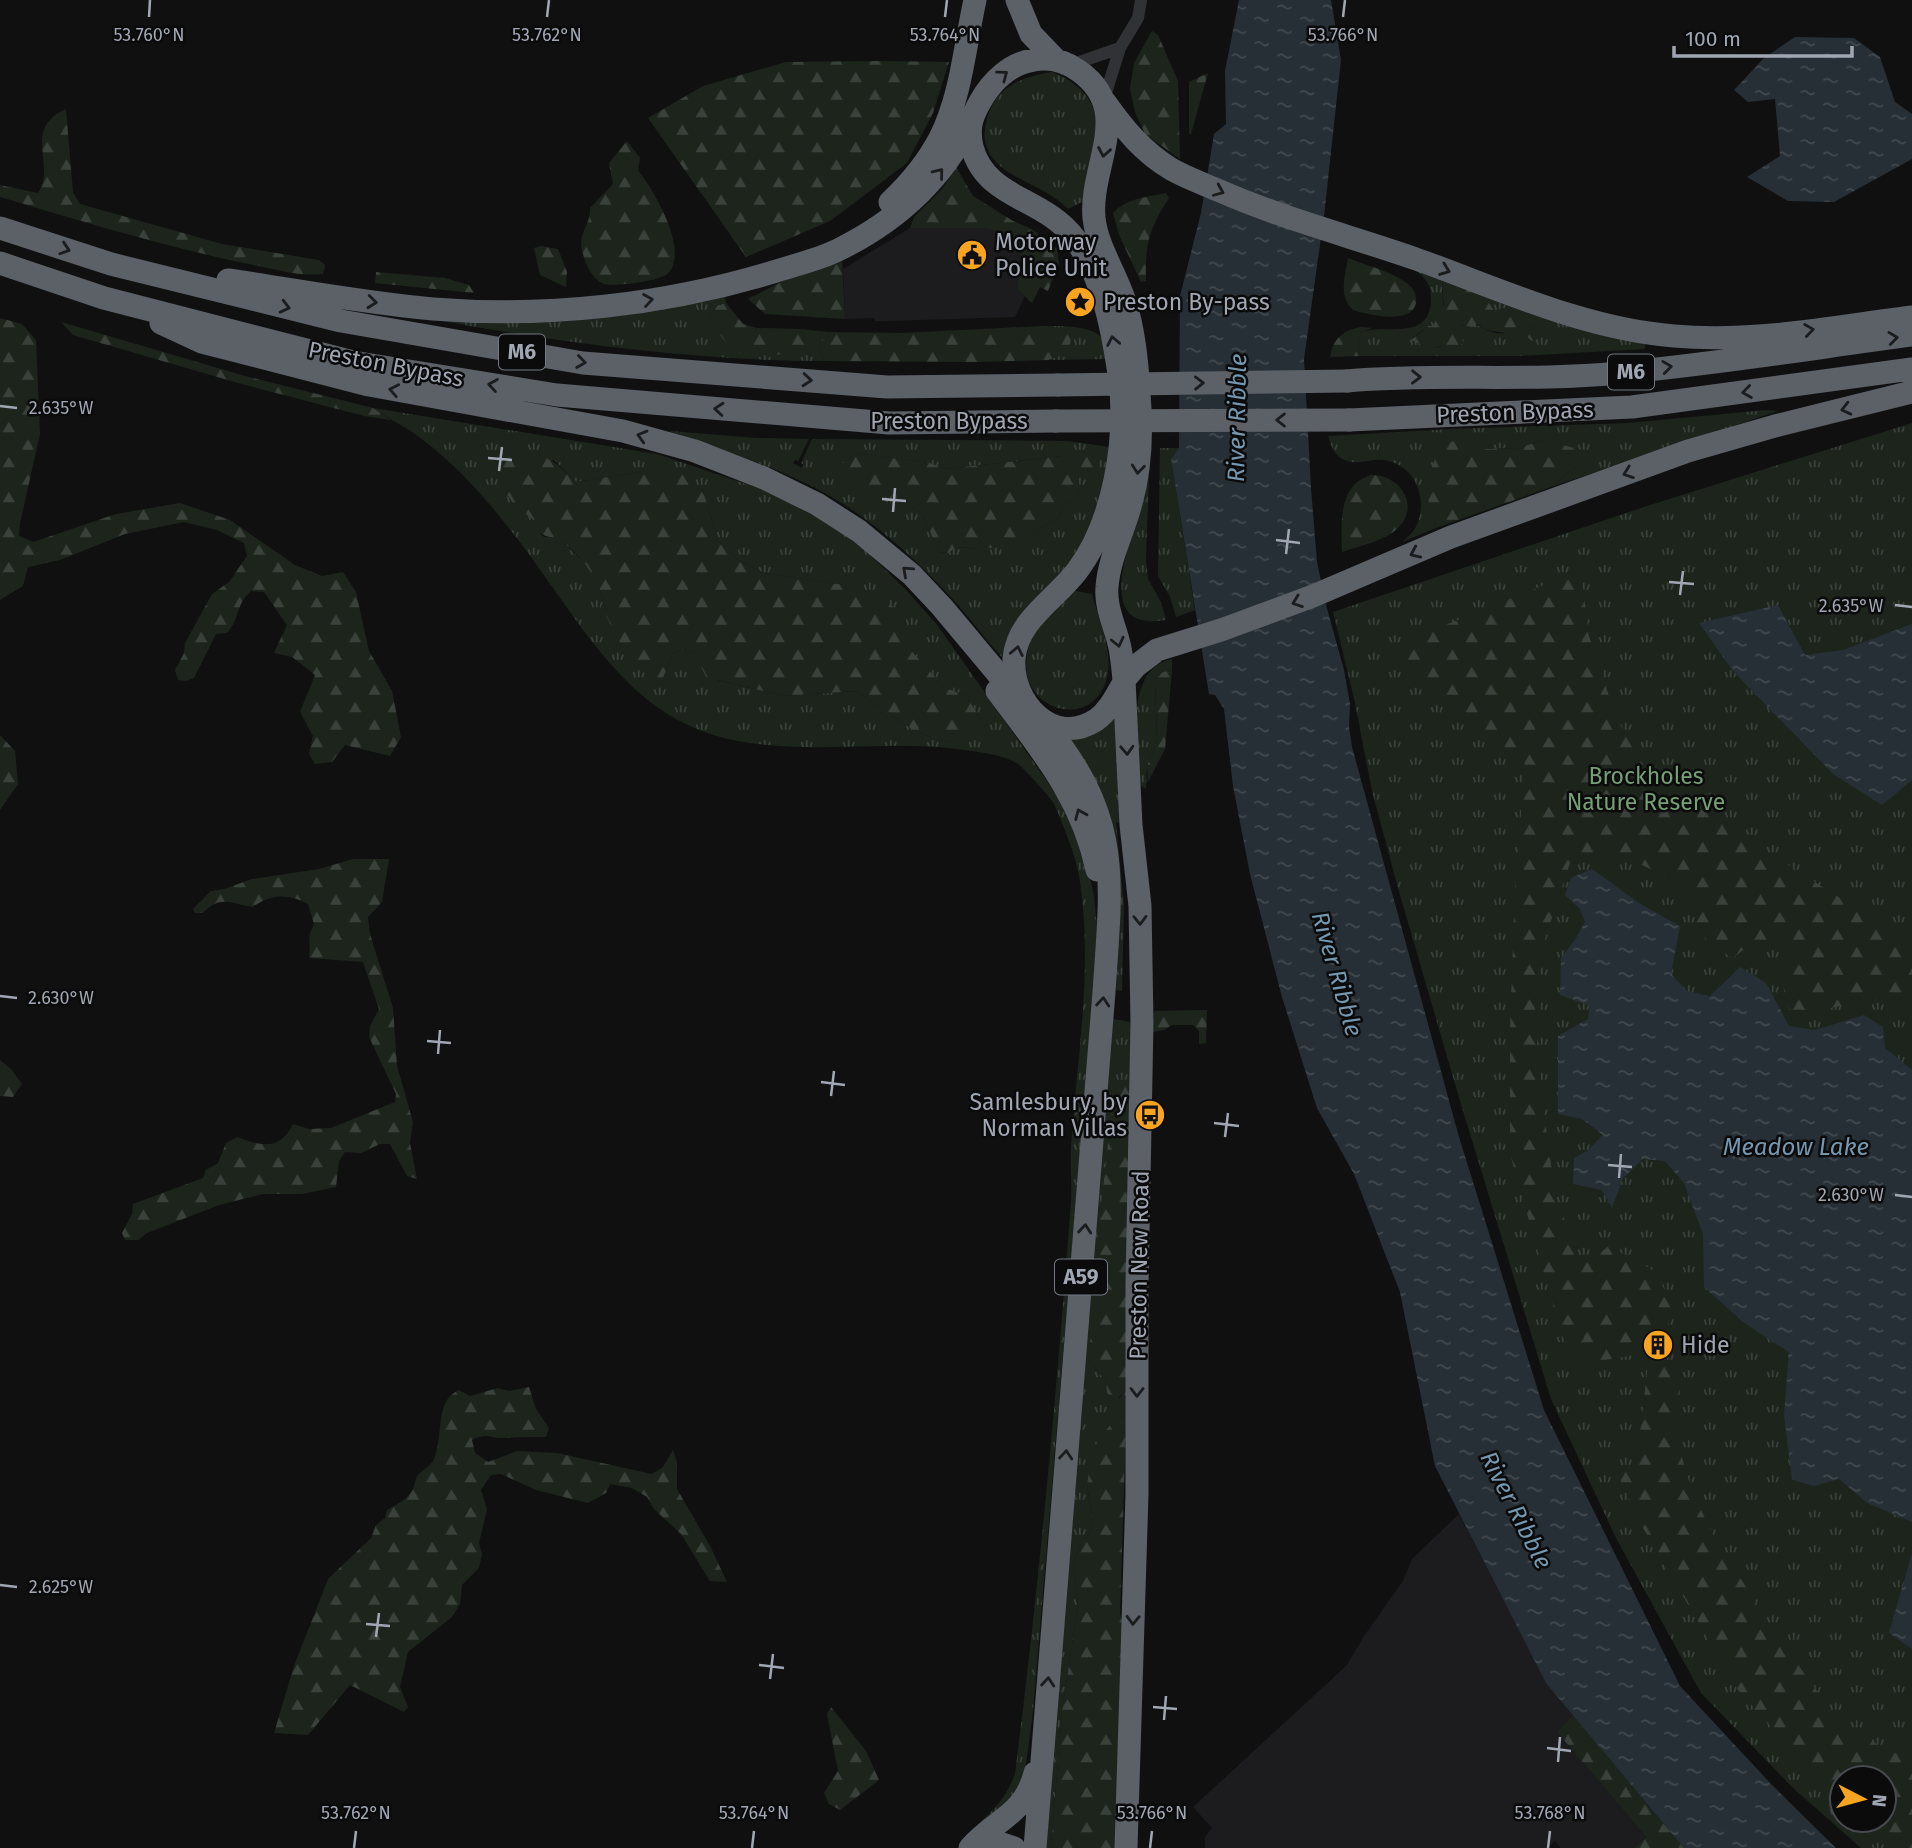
<svg xmlns="http://www.w3.org/2000/svg" width="1912" height="1848" font-family="'Fira Sans',sans-serif">
<defs>
<pattern id="grass-tufts" width="24" height="20" patternUnits="userSpaceOnUse" patternTransform="scale(1.75)"><rect width="24" height="20" fill="#1c241c"/><path d="M3 7l-1-3M5 7V3M7 7l1-3M15 17l-1-3M17 17v-4M19 17l1-3" fill="none" stroke="#3a413b"/></pattern>
<pattern id="forest-firs" width="22" height="20" patternUnits="userSpaceOnUse" patternTransform="scale(1.75)"><rect width="22" height="20" fill="#1c241c"/><path d="M5 1l3.5 6h-7zM16 11l3.5 6h-7z" fill="#3a413b"/></pattern>
<pattern id="water-ripples" width="26" height="14" patternUnits="userSpaceOnUse" patternTransform="scale(1.75)"><rect width="26" height="14" fill="#262f35"/><path d="M2 4q2-2 4 0t4 0M15 11q2-2 4 0t4 0" fill="none" stroke="#424a50"/></pattern>
</defs>
<rect width="100%" height="100%" fill="#101011"/>
<path fill="#1c1c1e" d="M910,228H986L996,230L1004,235L1021,252L1027,265H1021L1017,289L1025,296L1015,317L889,321H875L874,318L845,319L843,269Z
M1459,1514L1546,1682L1573,1715L1557,1732L1646,1837L1634,1848H1561L1555,1841L1547,1848H1205V1837L1212,1828L1193,1807L1347,1665L1364,1636L1403,1581L1412,1559Z"/>
<path fill="url(#grass-tufts)" fill-rule="evenodd" d="M1052,72C1117,98 1096,147 1084,201L1068,209C1039,177 964,175 990,110C1001,84 1027,76 1052,72Z
M1410,267L1442,278L1443,304L1447,317L1433,327L1428,326L1411,339C1422,346 1432,350 1443,346L1452,350L1463,343L1458,328C1476,317 1481,331 1496,333C1510,334 1527,331 1542,330L1494,311L1470,293L1473,291L1646,341L1645,349L1518,356H1360L1358,341L1362,332C1386,323 1432,343 1431,297C1431,282 1422,274 1410,267Z
M725,294L726,303L716,306L709,320L812,352L800,329L829,332L819,346L824,361C695,361 563,343 436,320Z
M1041,326C1056,326 1098,324 1104,342C1105,347 1105,353 1106,359L1048,360L1067,353L1024,327Z
M373,408L657,454L761,489L804,509L853,538L907,591L938,626L1068,811L1085,854L1094,896L1098,939L1033,1711L1024,1780L1019,1795L983,1826L981,1821C998,1806 1007,1795 1015,1774C1039,1584 1057,1392 1071,1201C1072,1183 1070,1165 1071,1146C1077,1059 1093,969 1080,882C1078,862 1063,823 1054,804C1050,797 1024,768 1018,764C1003,754 982,753 965,750C868,735 757,769 669,715C604,675 562,595 515,536C486,498 452,459 412,432C400,424 386,417 373,408ZM553,459L576,482L646,471L703,490L718,541L738,560L764,573L844,585L901,616L905,645L944,687L966,696L981,719L947,742L916,732L857,691L784,696L717,680L693,652L680,650L672,654L663,678L604,600L589,566L557,538L544,537L539,532V523Z
M1766,410L1778,411L1551,487L1576,466L1543,440L1519,448L1486,449L1426,488L1436,528L1402,542C1409,536 1415,531 1418,522C1427,497 1415,468 1389,461C1375,457 1361,465 1347,461C1335,457 1331,447 1328,436L1450,429L1628,423Z
M1912,423V1848H1861L1792,1787L1701,1693L1616,1538L1551,1399L1460,1101L1398,888L1372,791L1354,698L1333,612L1644,507ZM1842,1778H1884V1820H1842Z
M670,431L756,438L809,439L798,461L795,460L793,463L802,468L804,465L801,463L812,439L1068,441L1109,447L1106,477L1094,522L1068,569L1007,663C986,641 969,616 948,594C908,551 859,508 805,483C762,462 716,448 670,434ZM854,453L930,463L945,469L1062,456H1094L1078,476L1079,494L1064,507L1059,517L1033,533L979,549L958,547L948,553L939,552L923,516Z
M1150,446L1146,559L1148,579L1161,602L1166,620C1091,633 1131,543 1141,505C1146,486 1148,466 1150,446Z
M1160,448H1179L1171,459L1195,610L1176,617L1170,597L1158,576Z
M1070,590L1092,594C1098,618 1112,648 1108,673C1097,738 1004,709 1031,641C1038,622 1057,606 1070,590Z
M1172,659V670L1163,672L1155,680L1157,740L1147,766L1146,789L1140,785C1138,751 1126,689 1157,665C1161,662 1168,660 1172,659Z
M1116,715L1124,821L1116,823L1124,905L1122,991L1116,990L1120,929L1119,887L1067,737Z
M1112,1019L1132,1022L1131,1085L1089,1359L1106,1382L1107,1393L1112,1398H1119L1126,1391V1427L1110,1425L1087,1486L1093,1521L1092,1529L1081,1544L1073,1564L1078,1605L1062,1711L1051,1848H1043Z"/>
<path fill="url(#forest-firs)" d="M1152,31L1158,35L1178,81L1180,159L1145,134L1135,112L1130,89L1134,63Z
M881,61L949,62L933,113L907,163L830,221L746,257L648,118L703,86L786,62Z
M1208,73L1191,134H1189V82Z
M66,109L73,192L80,204L222,244L319,260L325,265L323,274C297,277 270,268 244,263C162,246 81,221 0,197V185L38,193C57,166 21,129 66,109Z
M627,141L640,158L638,170C654,191 682,238 673,265C672,268 670,272 667,274C660,281 614,287 604,284C592,279 586,265 583,254C576,234 591,226 590,208L613,184L609,163Z
M956,167L973,196L1013,221L1032,229L1057,249L1059,263L1048,291L1040,287L1032,303L1017,289L1021,265L1026,264C1018,246 1006,232 986,228H910L914,217L942,189Z
M1166,193L1169,198C1149,229 1145,244 1146,281L1141,282L1119,235L1113,213C1127,198 1147,197 1166,193Z
M541,246L558,249L567,272L566,287L540,275L534,248Z
M1348,258C1365,265 1401,274 1412,288C1415,292 1417,298 1416,303C1412,325 1368,315 1353,310C1338,295 1345,277 1348,258Z
M842,261L845,319L765,314L748,299L816,264Z
M376,272L445,278L469,285L474,293L375,283Z
M1442,278L1473,291L1471,293L1487,300L1494,311L1503,308L1520,310L1529,325L1543,330L1532,341L1524,334L1513,336C1502,329 1488,335 1478,324L1472,327L1463,325L1459,328L1463,343L1452,350L1443,346L1425,349L1422,345L1411,340L1428,326H1433L1437,318L1447,317L1444,311Z
M726,303L743,324L757,328L800,329L813,353L769,355L733,352L709,320L716,306Z
M0,318L22,324L36,340L40,434L20,523L19,536L33,542L116,514L180,503L230,520L295,565L322,576L343,572L356,592L369,651L392,691L401,737L390,756L345,745L332,762L315,764L309,754L313,736L300,712L315,675L292,657L274,653L287,625L264,592L251,591C235,605 241,617 227,633L216,634L194,678L186,681L178,680L175,670L184,653L185,643L212,594L229,582L247,556L244,543L217,530L184,522L125,534L60,560L28,567L23,586L0,600Z
M61,322L245,376L373,408L391,420L364,416L238,383L73,335Z
M1024,327L1072,334L1068,353L1048,360L979,362L824,361L819,346L829,332L901,333Z
M1363,327L1372,328L1362,332L1358,341L1360,356L1330,357C1333,338 1344,329 1363,327Z
M1472,438L1486,449L1519,448L1543,440L1582,450L1576,466L1551,487L1436,528L1425,488L1440,444Z
M510,450C543,451 554,460 576,482L646,471L676,470L703,490L718,541L738,560L764,573L844,585L885,598L901,616L906,645L944,687L966,696L981,719L977,732L947,742L916,732L857,691L784,696L718,680L710,684L693,652L680,650L672,654L663,678L654,681L629,660L601,606L604,600C592,572 586,559 560,541C553,536 546,538 539,532L538,523C507,500 503,495 494,457Z
M854,453L930,463L945,469L1062,456H1094L1099,463L1095,474L1078,476L1079,494L1064,507L1059,517L1033,533L1026,544L979,549L958,547L948,553L939,552L923,516L901,496L871,498L842,476L841,465Z
M1371,475C1399,474 1421,505 1398,528C1385,541 1359,546 1342,552C1341,523 1338,485 1371,475Z
M1581,570L1589,636L1616,717L1650,777L1912,944V998C1878,1000 1840,1001 1809,1017L1789,1009L1780,975L1789,946L1751,944L1733,958C1694,935 1700,932 1687,891C1640,864 1627,847 1570,863L1538,960L1540,1003L1537,1045L1543,1106L1556,1201L1569,1229L1581,1267L1609,1246L1654,1271L1675,1308L1665,1331L1635,1355L1581,1364L1562,1336L1510,1154V1030L1515,886L1525,764L1389,648Z
M1172,670L1165,749L1148,782L1147,766L1157,740L1155,680L1163,672Z
M0,735L15,751L18,784L0,810Z
M353,859H389L382,902L368,917L370,934L393,1008L397,1066L413,1122L410,1143L417,1179L407,1176L390,1144H380L361,1153L345,1152L339,1161L336,1187L302,1194H263L219,1205L147,1233L138,1240H125L122,1233L132,1214L133,1204L203,1178L206,1170L218,1163L226,1143L237,1137C261,1146 280,1151 293,1124L309,1129L331,1128L395,1102L396,1094L369,1037L370,1026L379,1009L363,962L309,958C311,941 306,941 314,924L308,904C289,893 270,894 253,907C232,904 220,894 203,913H195L193,909L211,891L224,889L252,879L319,869Z
M1207,1010L1206,1043L1199,1044V1031L1193,1025H1172L1164,1030L1153,1032L1154,1011Z
M0,1060L11,1069L22,1084L13,1097L0,1096Z
M1124,1080L1128,1081L1131,1085L1126,1391L1118,1398H1112L1107,1393L1106,1382L1089,1359L1099,1224L1114,1090L1119,1082Z
M1667,1360L1681,1371L1677,1441L1693,1494L1716,1540L1776,1634L1837,1719L1888,1751L1912,1758V1848H1897L1863,1820H1884V1778H1842V1800L1822,1782L1738,1690L1642,1526L1619,1477L1637,1459L1648,1364Z
M529,1387L536,1409L549,1428L546,1437C532,1437 519,1437 505,1438C489,1439 490,1432 472,1440L475,1453L488,1462L517,1451L557,1453L652,1474L663,1467L673,1450L677,1462V1489L710,1546L727,1582L710,1581L681,1534L654,1509L647,1497L632,1488L610,1484L606,1493L588,1503L536,1490L501,1474L491,1475L481,1490L487,1509L479,1543L482,1554L479,1568L462,1585L460,1604L452,1617L408,1652L400,1687L408,1707L404,1712L350,1685L308,1735L274,1733L294,1666L328,1579L371,1538L376,1525L385,1518L387,1510C398,1504 407,1500 413,1489C415,1484 415,1478 419,1474C424,1469 431,1466 434,1459C444,1437 434,1400 459,1390L470,1396L498,1388L509,1391Z
M1119,1422L1125,1424L1126,1427L1120,1613L1123,1625L1120,1848H1051L1062,1711L1078,1605L1073,1564L1081,1544L1092,1529L1093,1521L1087,1486L1092,1450L1110,1425Z
M831,1707L866,1751L879,1780L840,1810L829,1804L824,1793L838,1771L827,1714Z
M1573,1715L1684,1848H1634L1646,1837L1557,1732Z"/>
<path fill="url(#water-ripples)" d="M1239,0H1331L1341,60L1324,216L1304,359L1311,488L1317,562L1326,605L1344,670L1350,704L1349,727L1352,747L1459,1137L1544,1410L1680,1686L1771,1784L1836,1848H1684L1546,1683L1435,1466L1400,1292L1354,1174L1317,1108L1282,997L1250,874L1233,786L1224,709L1215,695L1209,694L1171,459L1179,448L1180,296L1201,213L1214,134L1226,124L1225,71Z
M1795,37L1854,38L1880,57L1895,102L1912,114V159L1834,202L1788,201L1747,177L1780,156L1775,99L1748,102L1734,90L1764,58Z
M1778,605L1805,655L1843,650L1912,624V780L1882,805L1833,774L1733,671L1699,623Z
M1592,869L1639,903L1680,926L1671,974L1687,991L1710,996L1740,967L1766,983L1789,1026L1815,1030L1864,1015L1883,1027L1885,1048L1912,1070V1522L1867,1503L1839,1479L1814,1486L1792,1480L1784,1414L1789,1352L1743,1322L1704,1287L1703,1234L1684,1183L1665,1161L1643,1159L1623,1178L1612,1208L1602,1190L1573,1184L1574,1158L1587,1151L1603,1135L1582,1119L1558,1114V1036L1588,1019L1590,1006L1560,995L1561,958L1576,938L1585,922L1580,909L1565,895L1571,878Z
M1912,1553V1649L1889,1633Z"/>
<g fill="none" stroke-linecap="round" stroke-linejoin="round">
<path stroke="#303236" stroke-width="12" d="M1071,65L1120,48
M1104,99L1120,48L1138,18L1141,0"/>
<path stroke="#5c6067" stroke-width="23" d="M1017,0L1031,34L1056,60
M1105,102C1124,129 1143,152 1171,169C1187,178 1204,184 1220,191C1284,219 1350,236 1416,259C1500,289 1584,329 1674,336C1754,343 1833,327 1912,317
M890,202C910,183 927,163 940,138C961,97 965,45 975,0
M0,228L111,264L341,321L583,363L887,387L1058,385
M0,263L104,298L353,362L557,395L889,423L1056,421
M228,280C297,290 364,303 433,309C546,318 664,305 773,272C794,265 818,260 838,250C895,222 941,181 969,125
M161,323L202,342L369,385L623,431L695,451L764,478L817,504L859,531L912,575L942,607L1019,699
M1347,381C1437,373 1528,382 1618,373C1716,364 1814,348 1912,335
M1349,420L1632,407L1912,369
M1124,680L1136,666L1157,650L1221,630L1313,596L1451,537L1688,451L1775,426L1912,392
M1124,682C1116,696 1109,711 1096,720C1053,748 1011,702 1014,659C1017,620 1055,600 1077,571C1114,522 1127,441 1120,381C1113,332 1104,280 1075,239C1045,197 986,200 972,147C968,128 971,118 980,102C991,82 1010,63 1034,60C1051,57 1065,61 1079,71C1135,111 1089,166 1094,218C1097,246 1115,272 1124,299C1134,329 1137,362 1139,393C1142,429 1141,468 1131,503C1124,531 1109,558 1107,587C1105,608 1116,628 1120,648C1122,659 1123,669 1124,680L1131,825L1140,906L1142,1022L1137,1285V1494L1126,1848
M997,691C1040,749 1082,797 1097,870
M970,1848C995,1819 1024,1816 1035,1773
M974,1848L996,1842L1014,1848
M1035,1848L1104,992C1112,876 1122,817 1043,722"/>
<path stroke="#5c6067" stroke-width="23" d="M1058,385L1347,381
M1056,421L1349,420"/>
</g>
<defs><path id="oneway-chevron" d="M-2-3.5L2.5 0L-2 3.5" fill="none" stroke-width="1.6" stroke-linecap="round" stroke-linejoin="round" transform="scale(1.75)"/></defs>
<g stroke="#1b1c1e">
<use href="#oneway-chevron" transform="translate(1003 75) rotate(-37)"/>
<use href="#oneway-chevron" transform="translate(1104 152) rotate(100)"/>
<use href="#oneway-chevron" transform="translate(939 173) rotate(-51)"/>
<use href="#oneway-chevron" transform="translate(1219 191) rotate(23)"/>
<use href="#oneway-chevron" transform="translate(65 249) rotate(18)"/>
<use href="#oneway-chevron" transform="translate(1445 270) rotate(21)"/>
<use href="#oneway-chevron" transform="translate(648 300) rotate(-9)"/>
<use href="#oneway-chevron" transform="translate(372 302) rotate(6)"/>
<use href="#oneway-chevron" transform="translate(285 307) rotate(14)"/>
<use href="#oneway-chevron" transform="translate(1809 330) rotate(-8)"/>
<use href="#oneway-chevron" transform="translate(1893 338) rotate(-7)"/>
<use href="#oneway-chevron" transform="translate(1113 341) rotate(-101)"/>
<use href="#oneway-chevron" transform="translate(581 362) rotate(8)"/>
<use href="#oneway-chevron" transform="translate(1667 367) rotate(-7)"/>
<use href="#oneway-chevron" transform="translate(1416 377) rotate(1)"/>
<use href="#oneway-chevron" transform="translate(807 380) rotate(5)"/>
<use href="#oneway-chevron" transform="translate(1199 383) rotate(-1)"/>
<use href="#oneway-chevron" transform="translate(493 385) rotate(-171)"/>
<use href="#oneway-chevron" transform="translate(394 390) rotate(-169)"/>
<use href="#oneway-chevron" transform="translate(1747 392) rotate(172)"/>
<use href="#oneway-chevron" transform="translate(719 409) rotate(-175)"/>
<use href="#oneway-chevron" transform="translate(1846 409) rotate(166)"/>
<use href="#oneway-chevron" transform="translate(1281 420) rotate(180)"/>
<use href="#oneway-chevron" transform="translate(642 436) rotate(-164)"/>
<use href="#oneway-chevron" transform="translate(1138 469) rotate(96)"/>
<use href="#oneway-chevron" transform="translate(1628 473) rotate(160)"/>
<use href="#oneway-chevron" transform="translate(1415 553) rotate(156)"/>
<use href="#oneway-chevron" transform="translate(907 571) rotate(-138)"/>
<use href="#oneway-chevron" transform="translate(1297 602) rotate(160)"/>
<use href="#oneway-chevron" transform="translate(1118 642) rotate(77)"/>
<use href="#oneway-chevron" transform="translate(1017 651) rotate(-79)"/>
<use href="#oneway-chevron" transform="translate(1127 750) rotate(87)"/>
<use href="#oneway-chevron" transform="translate(1080 814) rotate(-113)"/>
<use href="#oneway-chevron" transform="translate(1140 920) rotate(89)"/>
<use href="#oneway-chevron" transform="translate(1103 1002) rotate(-85)"/>
<use href="#oneway-chevron" transform="translate(1085 1229) rotate(-85)"/>
<use href="#oneway-chevron" transform="translate(1137 1392) rotate(90)"/>
<use href="#oneway-chevron" transform="translate(1066 1455) rotate(-85)"/>
<use href="#oneway-chevron" transform="translate(1133 1620) rotate(92)"/>
<use href="#oneway-chevron" transform="translate(1048 1682) rotate(-85)"/>
</g>
<path fill="none" stroke="#a0a7b3" stroke-width="2.5" d="M149,17L150,0M547,17L549,0M945,17L947,0M1343,17L1345,0M0,406L17,408M488,458L512,460M499,471L502,447M882,499L906,501M893,512L895,488M1276,540L1300,543M1286,554L1289,529M1669,582L1694,584M1680,595L1683,571M1895,605L1912,607M0,996L17,998M427,1041L451,1043M438,1054L440,1030M821,1082L845,1085M831,1096L834,1071M1214,1123L1239,1126M1225,1137L1228,1113M1608,1165L1632,1167M1619,1178L1621,1154M1895,1195L1912,1197M0,1585L17,1587M366,1624L390,1626M376,1637L379,1613M759,1665L784,1668M770,1679L773,1654M1153,1707L1177,1709M1164,1720L1166,1696M1547,1748L1571,1751M1558,1762L1560,1737M354,1848L356,1831M752,1848L754,1831M1150,1848L1152,1831M1548,1848L1550,1831"/>
<defs>
<g id="civic-disc" transform="scale(1.575)"><circle r="9.5" fill="#f8a420" stroke="#0b0b0c"/><path d="M-.6-6.5H3V-4.5H.6V-3L4-1V1h2V6H-6V1h2V-1L-.6-3ZM-1.2 2.5V6h2.4V2.5Z" fill="#111"/></g>
<g id="sight-disc" transform="scale(1.575)"><circle r="9.5" fill="#f8a420" stroke="#0b0b0c"/><path d="M0-6L1.8-2.2L6-1.7L2.9 1.2L3.7 5.4L0 3.3L-3.7 5.4L-2.9 1.2L-6-1.7L-1.8-2.2Z" fill="#111"/></g>
<g id="bus-disc" transform="scale(1.575)"><circle r="9.5" fill="#f8a420" stroke="#0b0b0c"/><path d="M-5-6H5V4H4V6H2V4H-2V6H-4V4H-5ZM-3.5-4V0h7V-4ZM-3.5 1.2v1.5H-2V1.2ZM2 1.2v1.5H3.5V1.2Z" fill="#111"/></g>
<g id="building-disc" transform="scale(1.575)"><circle r="9.5" fill="#f8a420" stroke="#0b0b0c"/><path d="M-4-6H4V6H1V3H-1V6H-4ZM-2.5-4.3h1.7v1.8h-1.7ZM.8-4.3h1.7v1.8H.8ZM-2.5-1h1.7V.8h-1.7ZM.8-1h1.7V.8H.8Z" fill="#111"/></g>
</defs>
<g fill-rule="evenodd">
<use href="#civic-disc" x="972" y="255"/>
<use href="#sight-disc" x="1080" y="302"/>
<use href="#bus-disc" x="1150" y="1115"/>
<use href="#building-disc" x="1658" y="1345"/>
</g>
<g text-anchor="middle" dominant-baseline="central" stroke-width="5" stroke-linejoin="round" paint-order="stroke">
<g fill="#0b0b0c" stroke="#737881" stroke-width="2">
<rect x="499" y="334.5" width="46" height="35" rx="5"/>
<rect x="1608" y="354.5" width="46" height="35" rx="5"/>
<rect x="1055" y="1259.5" width="52" height="35" rx="5"/>
</g>
<g font-size="21" font-weight="bold" fill="#a0a7b3">
<text x="522" y="352">M6</text>
<text x="1631" y="372">M6</text>
<text x="1081" y="1277">A59</text>
</g>
<g font-size="23" fill="#a0a7b3" stroke="#0b0b0c" text-anchor="start">
<text x="995" y="242">Motorway<tspan x="995" dy="26">Police Unit</tspan></text>
<text x="1103" y="302">Preston By-pass</text>
<text x="1127" y="1102" text-anchor="end">Samlesbury, by<tspan x="1127" dy="26">Norman Villas</tspan></text>
<text x="1681" y="1345">Hide</text>
</g>
<g font-size="23" fill="#a0a7b3" stroke="#0b0b0c">
<text transform="translate(386 364) rotate(11)">Preston Bypass</text>
<text transform="translate(1515 412) rotate(-2)">Preston Bypass</text>
<text x="949" y="421">Preston Bypass</text>
<text transform="translate(1139 1265) rotate(-89)">Preston New Road</text>
</g>
<g font-size="23" fill="#769f76" stroke="#0b0b0c">
<text x="1646" y="776">Brockholes<tspan x="1646" dy="26">Nature Reserve</tspan></text>
</g>
<g font-size="24" font-style="italic" fill="#7597b0" stroke="#0b0b0c">
<text transform="translate(1237 418) rotate(-89)">River Ribble</text>
<text transform="translate(1337 974) rotate(74)">River Ribble</text>
<text x="1796" y="1147">Meadow Lake</text>
<text transform="translate(1516 1510) rotate(63)">River Ribble</text>
</g>
</g>
<g font-size="18" text-anchor="middle" fill="#a0a7b3" stroke="#0b0b0c" stroke-width="5" stroke-linejoin="round" paint-order="stroke">
<text x="149" y="41">53.760°N</text>
<text x="547" y="41">53.762°N</text>
<text x="945" y="41">53.764°N</text>
<text x="1343" y="41">53.766°N</text>
<text x="61" y="414">2.635°W</text>
<text x="1851" y="612">2.635°W</text>
<text x="61" y="1004">2.630°W</text>
<text x="1851" y="1201">2.630°W</text>
<text x="61" y="1593">2.625°W</text>
<text x="356" y="1819">53.762°N</text>
<text x="754" y="1819">53.764°N</text>
<text x="1152" y="1819">53.766°N</text>
<text x="1550" y="1819">53.768°N</text>
</g>
<g transform="translate(1863 1799) rotate(96)"><circle r="33" fill="#0b0b0c" stroke="#47494f" stroke-width="2"/>
<path d="M0-5L12 26L0 18L-12 26Z" fill="#f8a420"/>
<text y="-10" font-size="19" font-weight="bold" text-anchor="middle" fill="#a0a7b3">N</text>
</g>
<path d="M1674 46v10h178v-10" fill="none" stroke="#a0a7b3" stroke-width="3.5"/>
<text x="1685" y="46" font-size="21" fill="#a0a7b3" stroke="#0b0b0c" stroke-width="5" paint-order="stroke">100 m</text>
</svg>
